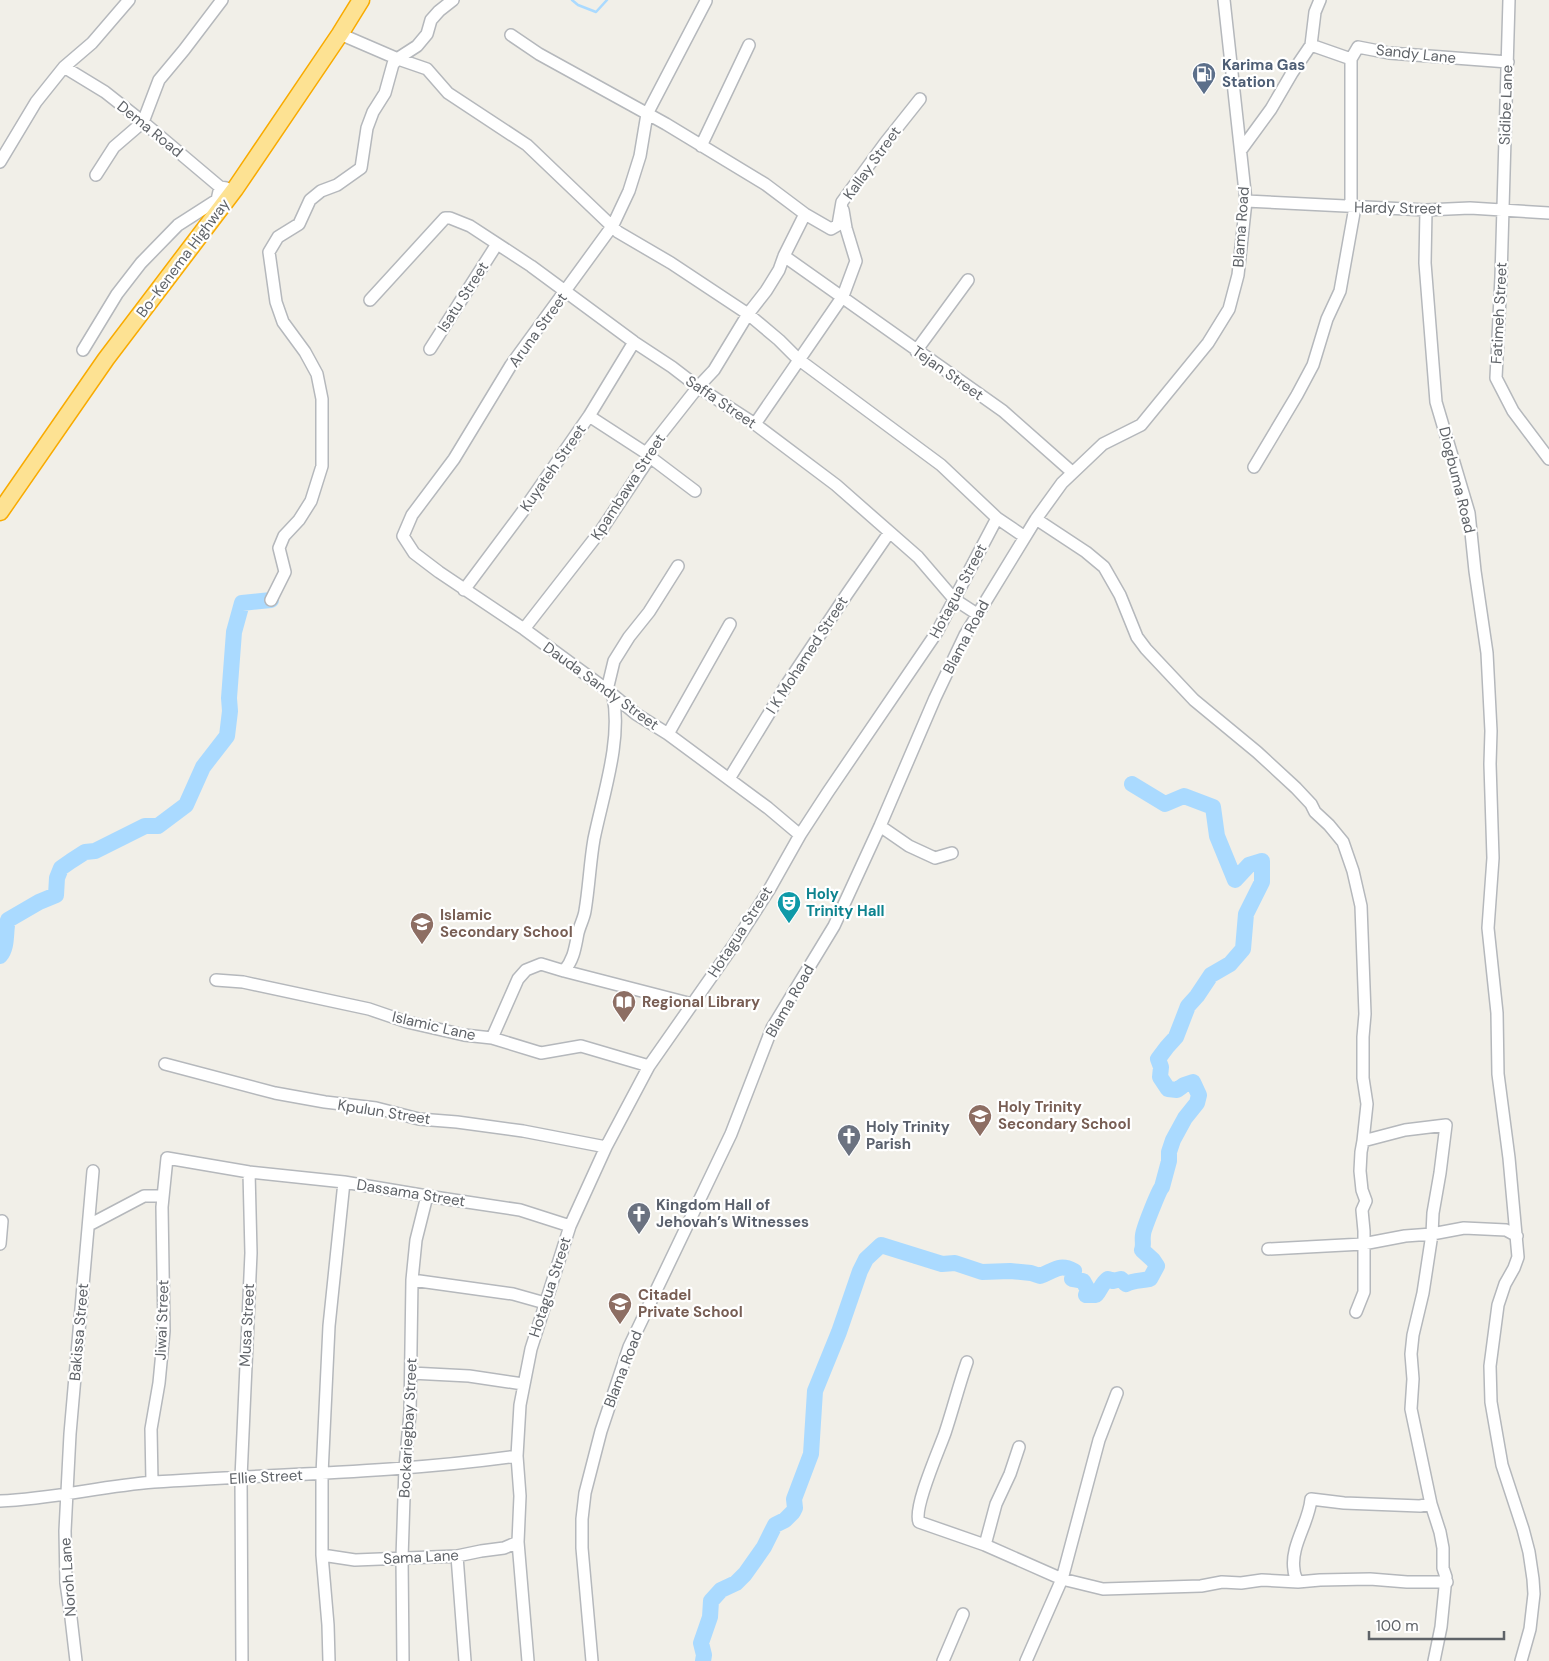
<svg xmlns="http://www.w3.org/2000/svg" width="1549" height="1661" font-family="'DM Sans',sans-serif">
<rect width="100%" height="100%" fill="#f1efe8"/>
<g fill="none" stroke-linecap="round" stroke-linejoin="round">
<path stroke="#aadaff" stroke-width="2.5" d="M572,0L578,5L596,12L607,0"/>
<path stroke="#aadaff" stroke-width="16" d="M0,956C8,947 5,931 8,920L39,902L56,895L57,878L61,868L71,861L85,852L95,851L145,826H158L186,805L203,767L227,736L230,711L229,698L234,632L242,603L271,600
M703,1661L704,1655L701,1643L710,1617L711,1601L721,1590L736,1583L745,1574L764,1547L775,1525L785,1520L793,1512L795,1508L794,1499L811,1454L815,1391L839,1332L860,1271L866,1259L881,1245L942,1264L955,1263L982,1272L1010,1271L1031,1273L1040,1276C1054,1271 1059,1263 1074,1271L1072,1279L1083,1281L1088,1290L1086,1295H1096C1101,1289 1102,1283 1108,1279L1113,1281L1121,1279L1126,1284C1134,1280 1141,1281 1150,1279L1157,1266L1153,1260L1142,1250C1144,1245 1142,1240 1143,1235C1143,1230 1159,1190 1162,1187L1169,1161V1152L1173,1140L1185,1118L1197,1103L1199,1095L1193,1082L1184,1085L1177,1090L1168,1089L1160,1077L1161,1067L1158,1059L1167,1047L1176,1037L1188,1006L1197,996L1211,975L1230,964L1243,949L1246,914L1262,882V861L1249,865L1235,880L1217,836L1213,807L1184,796L1165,804L1132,784"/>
<g stroke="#b5b8bc" stroke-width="14">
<path id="minor" d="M1509,0L1501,277L1496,378L1513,411L1549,459
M706,1L647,114L640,156L629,191L613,225L511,365L454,459L412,515L403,536L414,553L439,572L524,629L607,690L636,714L668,734L768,808L800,835
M340,34L398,59L427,69L448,93L527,145L618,232L671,263L748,314L779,340L798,359L941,465L997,518L1025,537
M511,35L539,54L666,124L765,184L805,214L831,229L838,225L842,202L885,143L920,99
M1311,45L1315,12L1320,0
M1351,59V207
M64,67L105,92L143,122L220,187L226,188
M701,146L749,45
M1241,150L1271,109L1292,73L1311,45L1351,59L1358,47L1389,53L1508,62
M0,162L36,102L64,67L92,43L129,0
M96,175L114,147L143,122L159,80L184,50L222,0
M1246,201L1426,210L1470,208L1549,213
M1426,210L1425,263L1436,402L1469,513L1475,571L1487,653L1491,731L1490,764L1493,858L1488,928L1497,1013L1498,1074L1509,1158L1518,1257L1514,1268L1505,1284L1498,1305L1490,1366L1491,1402L1502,1465L1523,1529L1529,1552L1533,1579L1534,1594L1530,1629L1521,1661
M784,256L1003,411L1072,472
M370,300L445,218H450L470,226L531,266L634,342L672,367L698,387L755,424L836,485L918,557L954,599L977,614
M430,349L497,244
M83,350L117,294L141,263L178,225L217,200L220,187
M916,351L968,280
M589,416L646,453
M755,424L843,296L856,261L846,228L843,210
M650,457L695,491
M1254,467L1297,395L1313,365L1327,319L1340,291L1355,207
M1036,519L1086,552L1104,567L1120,595L1137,637L1146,649L1194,700L1257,752L1296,788L1311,804L1315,812L1329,825L1343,842L1353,871L1361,906L1365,1014L1363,1037V1078L1367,1104L1363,1141L1361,1152L1360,1171L1362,1190L1366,1201L1362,1210L1364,1231V1292L1356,1312
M464,590L523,511L589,416L634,342
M271,600L285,572L279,548L284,536L299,520L311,501L322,466V399L317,374L305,352L283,322L276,302L269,252L278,237L299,224L310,200L321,191L337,185L361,168L367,128L373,112L385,93L393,64L400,57L417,46L427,34L431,20L439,11L453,0
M524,629L602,529L650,457L646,453L698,387L714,370L748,314L766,291L779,270L784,256L805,214
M607,690L614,661L629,637L649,612L678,566
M668,734L730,624
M729,779L787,684L847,594L889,533
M880,826L909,846L935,858L952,853
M564,971C574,959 575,948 578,933C580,925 584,918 585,911C589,887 590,862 594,839C603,795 622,740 613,696
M216,980L243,982L369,1009L407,1022L464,1035L492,1038L541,1053L581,1046L649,1066
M492,1038L518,979L526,970L541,964L564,971L692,1004
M165,1064L275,1093L325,1102L376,1108L419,1119L457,1122L523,1131L606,1147
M1363,1141L1405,1130L1446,1125L1440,1173L1433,1213L1432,1234L1423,1293L1413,1335L1411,1354L1413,1379L1411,1409L1431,1504L1440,1532L1443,1548V1568L1446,1577L1441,1627L1434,1661
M89,1225L144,1196H163
M0,1244L2,1221
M1268,1249L1363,1244L1405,1236L1432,1234L1464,1228L1506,1230L1517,1236
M412,1280L513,1294L545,1303
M967,1362C959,1385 953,1409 945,1433C939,1450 913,1508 919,1522L985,1545L1062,1579L1103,1589L1201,1586L1222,1582L1241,1583L1262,1580L1298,1582L1320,1580L1370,1579L1407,1582H1447
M411,1373L469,1376L523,1384
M517,1456L520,1405L531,1349L570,1226L606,1147L649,1066L733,946L769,890L800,835L828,792L937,632L997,518
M152,1482L151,1429L159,1383L164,1331L162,1207L167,1158L249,1172L344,1182L427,1196L520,1210L570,1226
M0,1501C52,1499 102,1486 154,1482C275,1474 396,1473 517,1456L520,1496L518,1542L528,1661
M985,1545L996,1504L1010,1474L1019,1447
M322,1555L355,1560L457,1556L481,1551L504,1548L518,1542
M457,1556L465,1661
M1298,1582C1296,1578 1294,1574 1294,1570C1290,1546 1309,1523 1311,1499L1344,1503L1420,1506L1431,1504
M76,1661L71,1618L66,1583L65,1531L70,1434L93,1171
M242,1661L241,1478L251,1253L249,1172
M329,1661L328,1625L322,1555V1474L329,1326L344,1182
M403,1661L402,1558L405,1467L410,1413L412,1280L416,1240L427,1196
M592,1661L582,1548V1519L585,1493L601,1431L629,1347L731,1134L772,1028L834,926L880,826L935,698L965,635L1036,519L1062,483L1103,444L1141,425L1208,343L1229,309L1238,275L1246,201L1224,0
M943,1661L963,1614
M1026,1661L1062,1579L1099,1440L1117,1393"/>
</g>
<g stroke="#f9ab00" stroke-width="19">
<path id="highway" d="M0,512L106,359L235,189L340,34L361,0"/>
</g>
<use href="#minor" stroke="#fff" stroke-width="11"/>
<use href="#highway" stroke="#fde293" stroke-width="16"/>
</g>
<defs>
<g id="fuel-pin" transform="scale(1.25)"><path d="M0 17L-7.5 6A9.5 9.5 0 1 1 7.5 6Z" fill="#5c6f8a" stroke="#fff"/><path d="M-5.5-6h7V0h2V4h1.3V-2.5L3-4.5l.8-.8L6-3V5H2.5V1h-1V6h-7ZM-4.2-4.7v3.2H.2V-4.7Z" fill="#fff"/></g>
<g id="theatre-pin" transform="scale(1.25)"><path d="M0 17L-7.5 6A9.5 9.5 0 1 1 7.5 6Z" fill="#0f9aa8" stroke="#fff"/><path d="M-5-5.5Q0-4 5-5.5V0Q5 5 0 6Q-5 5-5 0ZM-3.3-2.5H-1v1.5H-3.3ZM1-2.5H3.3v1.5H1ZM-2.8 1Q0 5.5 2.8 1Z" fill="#fff"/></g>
<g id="school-pin" transform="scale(1.25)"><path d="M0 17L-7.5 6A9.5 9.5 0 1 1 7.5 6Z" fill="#8d6e63" stroke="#fff"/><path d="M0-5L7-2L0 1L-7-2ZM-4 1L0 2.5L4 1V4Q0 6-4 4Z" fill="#fff"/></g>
<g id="library-pin" transform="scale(1.25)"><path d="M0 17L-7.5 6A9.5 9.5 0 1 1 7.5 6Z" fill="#8d6e63" stroke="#fff"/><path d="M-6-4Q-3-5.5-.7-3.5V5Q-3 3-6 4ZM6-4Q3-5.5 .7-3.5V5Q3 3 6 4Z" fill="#fff"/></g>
<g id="church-pin" transform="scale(1.25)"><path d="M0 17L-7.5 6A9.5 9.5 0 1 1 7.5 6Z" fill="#6b7280" stroke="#fff"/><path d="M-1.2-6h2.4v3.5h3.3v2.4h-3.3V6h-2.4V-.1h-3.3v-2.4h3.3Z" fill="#fff"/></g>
</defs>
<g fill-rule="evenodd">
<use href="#fuel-pin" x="1204" y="74"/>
<use href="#theatre-pin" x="789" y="903"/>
<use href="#school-pin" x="422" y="924"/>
<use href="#library-pin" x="624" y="1002"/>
<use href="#school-pin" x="980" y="1116"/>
<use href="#church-pin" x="849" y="1136"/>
<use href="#church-pin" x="639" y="1214"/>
<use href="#school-pin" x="620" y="1304"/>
</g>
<g text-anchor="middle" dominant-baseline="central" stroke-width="4.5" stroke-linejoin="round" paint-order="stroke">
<g font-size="15" fill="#5f6368" stroke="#fff">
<text transform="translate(1416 54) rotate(6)">Sandy Lane</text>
<text transform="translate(1506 105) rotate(-88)">Sidibe Lane</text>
<text transform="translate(150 129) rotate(39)">Dema Road</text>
<text transform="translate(872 163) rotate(-54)">Kallay Street</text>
<text transform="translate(1398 208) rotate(1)">Hardy Street</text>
<text transform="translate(1241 227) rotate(-86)">Blama Road</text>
<text transform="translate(183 258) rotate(-53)">Bo-Kenema Highway</text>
<text transform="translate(463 297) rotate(-57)">Isatu Street</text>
<text transform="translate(1499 313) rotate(-87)">Fatimeh Street</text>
<text transform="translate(538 330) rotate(-54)">Aruna Street</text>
<text transform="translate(948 373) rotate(35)">Tejan Street</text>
<text transform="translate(721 402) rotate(34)">Saffa Street</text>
<text transform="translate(553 468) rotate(-55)">Kuyateh Street</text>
<text transform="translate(1457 480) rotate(76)">Diogbuma Road</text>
<text transform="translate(628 487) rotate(-57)">Kpambawa Street</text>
<text transform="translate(958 591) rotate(-62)">Hotagua Street</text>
<text transform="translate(966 637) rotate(-62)">Blama Road</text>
<text transform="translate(807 655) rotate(-57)">I K Mohamed Street</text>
<text transform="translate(601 686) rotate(36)">Dauda Sandy Street</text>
<text transform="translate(740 932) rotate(-57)">Hotagua Street</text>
<text transform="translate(790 1001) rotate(-60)">Blama Road</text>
<text transform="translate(434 1026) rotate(13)">Islamic Lane</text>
<text transform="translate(384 1112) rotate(9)">Kpulun Street</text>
<text transform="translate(411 1193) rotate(9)">Dassama Street</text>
<text transform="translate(550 1287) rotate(-72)">Hotagua Street</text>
<text transform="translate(162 1320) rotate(-88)">Jiwai Street</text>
<text transform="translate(247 1325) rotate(-87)">Musa Street</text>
<text transform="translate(79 1332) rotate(-85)">Bakissa Street</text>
<text transform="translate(623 1369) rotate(-69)">Blama Road</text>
<text transform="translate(408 1428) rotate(-87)">Bockariegbay Street</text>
<text transform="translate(266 1477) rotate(-3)">Ellie Street</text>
<text transform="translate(421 1557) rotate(-3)">Sama Lane</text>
<text transform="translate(68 1577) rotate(-94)">Noroh Lane</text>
</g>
<g font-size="15" font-weight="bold" fill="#4e5e75" stroke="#fff" text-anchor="start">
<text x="1222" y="65">Karima Gas<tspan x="1222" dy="17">Station</tspan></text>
</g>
<g font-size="15" font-weight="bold" fill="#0d838f" stroke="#fff" text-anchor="start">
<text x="806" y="894">Holy<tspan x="806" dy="17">Trinity Hall</tspan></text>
</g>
<g font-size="15" font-weight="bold" fill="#785e54" stroke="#fff" text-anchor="start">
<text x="440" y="915">Islamic<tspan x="440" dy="17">Secondary School</tspan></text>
<text x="642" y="1002">Regional Library</text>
<text x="998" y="1107">Holy Trinity<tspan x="998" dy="17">Secondary School</tspan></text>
<text x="638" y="1295">Citadel<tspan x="638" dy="17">Private School</tspan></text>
</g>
<g font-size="15" font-weight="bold" fill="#5b616d" stroke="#fff" text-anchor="start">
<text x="866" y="1127">Holy Trinity<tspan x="866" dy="17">Parish</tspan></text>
<text x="656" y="1205">Kingdom Hall of<tspan x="656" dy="17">Jehovah’s Witnesses</tspan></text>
</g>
</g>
<path d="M1369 1631v8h135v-8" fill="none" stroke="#5f6368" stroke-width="2.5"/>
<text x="1376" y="1631" font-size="15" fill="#5f6368" stroke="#ffffff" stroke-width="4" paint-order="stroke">100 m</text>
</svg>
